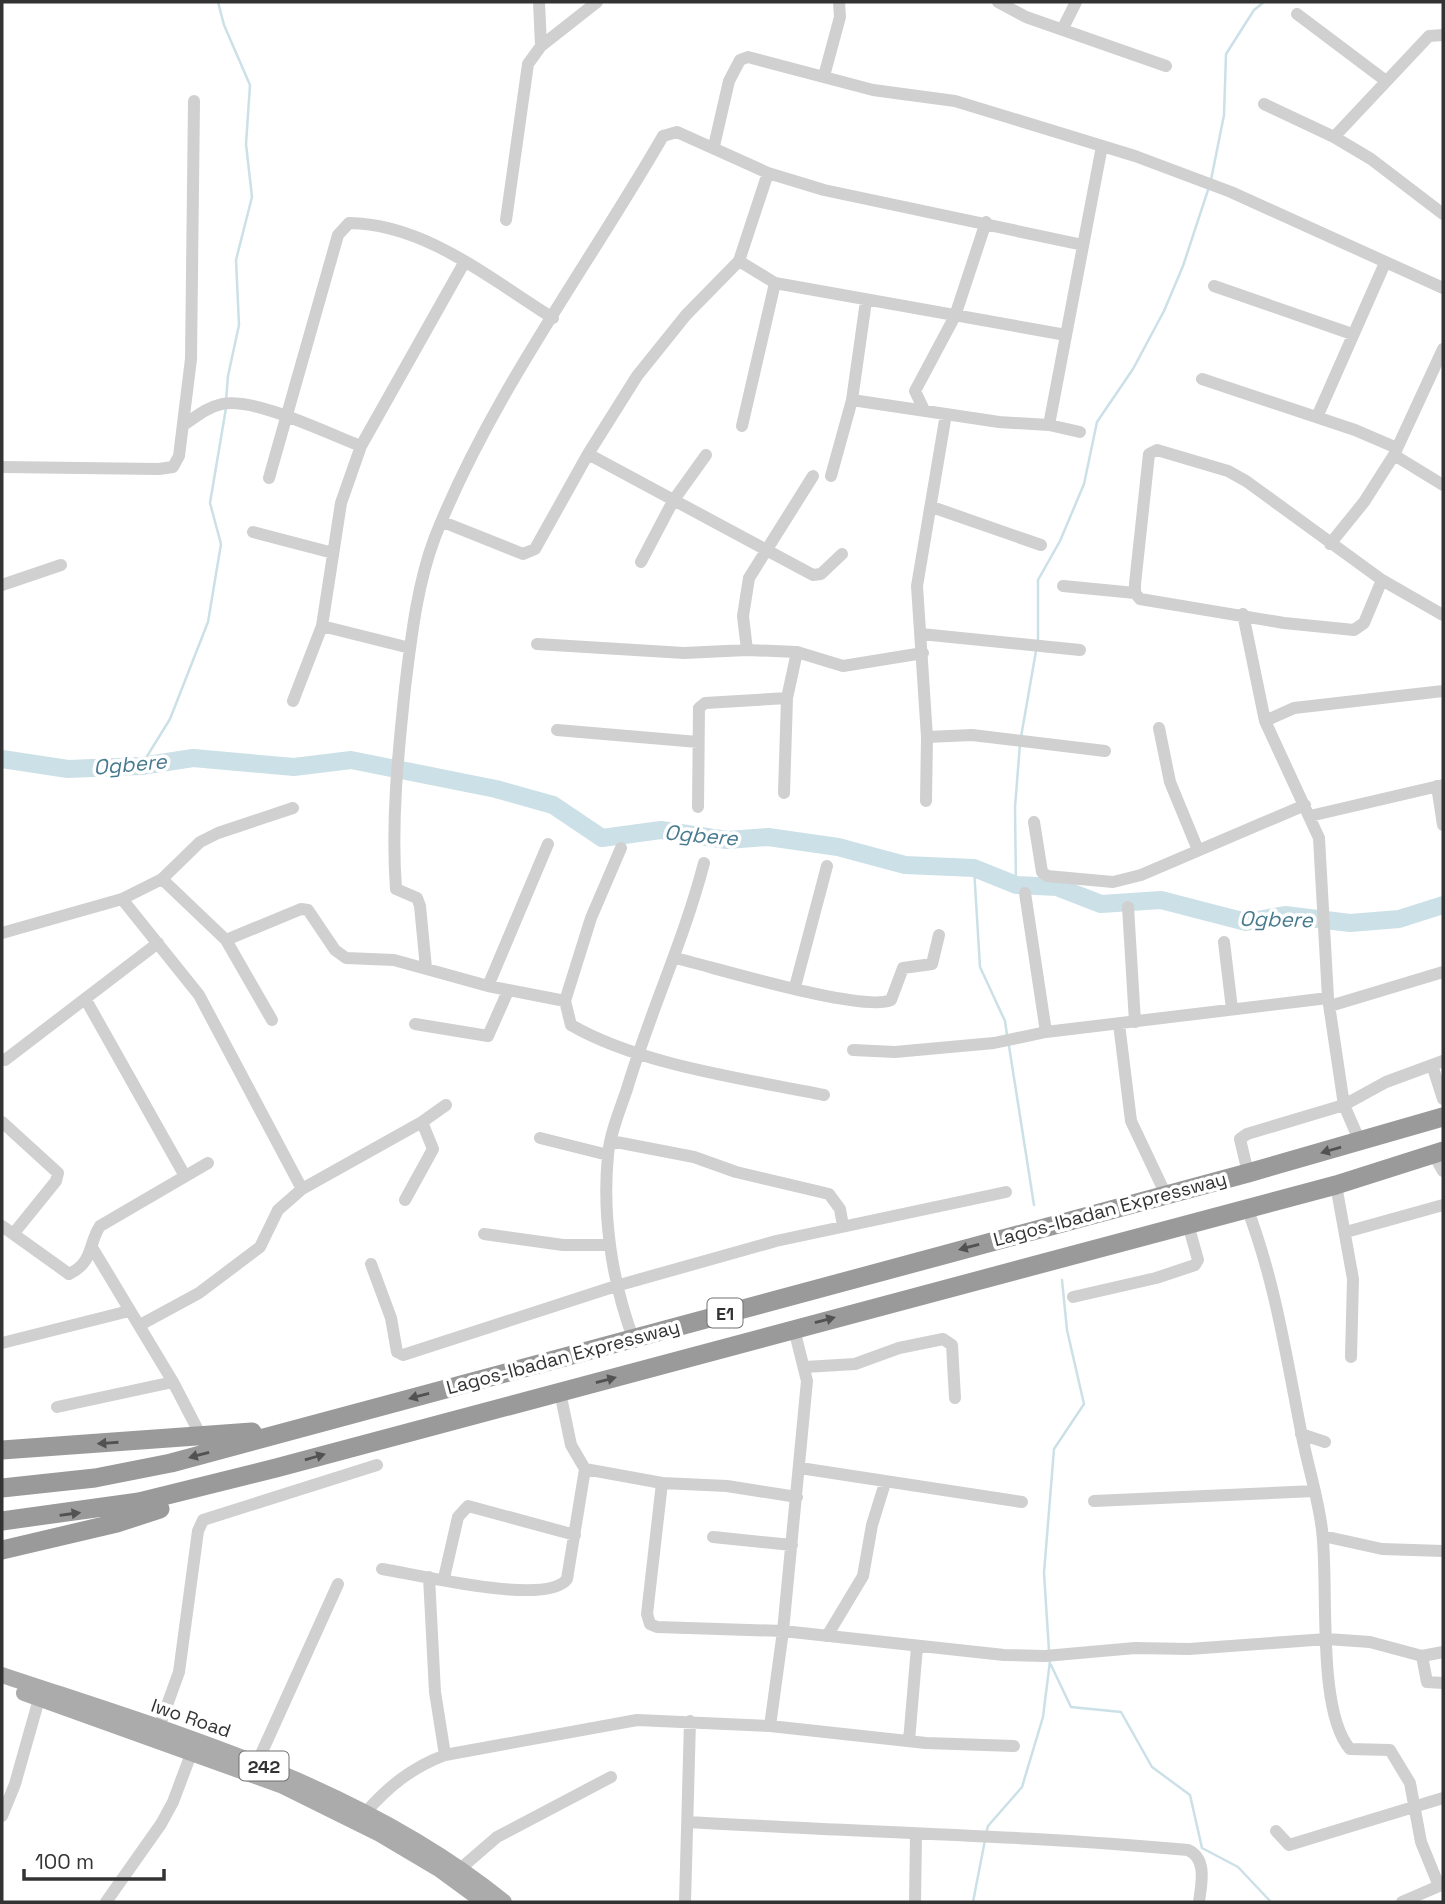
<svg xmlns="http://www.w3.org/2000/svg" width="1445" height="1904" font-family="'Space Grotesk',sans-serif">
<rect width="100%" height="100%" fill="#fff"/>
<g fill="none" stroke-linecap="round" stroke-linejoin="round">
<path stroke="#cce0e7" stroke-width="2.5" d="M218,2L224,25L250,85L246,144L252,197L236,260L239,325L228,376L226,401
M1211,180L1224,115L1226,54L1254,10L1264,2
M1038,641V580L1060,541L1084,484L1097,422L1133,369L1164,311L1183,266L1208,190
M1021,737L1036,651
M141,766L170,719L208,622L221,544L210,503L226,408
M974,868L980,967L1005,1021L1007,1035
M1016,885L1015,807L1020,744
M1009,1046L1034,1205
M1049,1651L1044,1573L1054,1449L1084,1404L1067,1330L1062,1280
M1051,1665L1071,1707L1121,1712L1152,1767L1190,1795L1202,1848L1238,1867L1271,1902
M986,1834L988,1826L1022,1787L1043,1717L1050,1661
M973,1902L985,1840"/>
<path stroke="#cce0e7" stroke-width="18" d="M2,759L68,769L141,766L193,758L294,767L351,760L496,789L553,805L602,838L661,830L727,840L768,837L838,847L905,865L974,868L1016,885L1057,887L1101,904L1161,900L1246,922L1285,915L1350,923L1399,919L1443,905"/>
<path stroke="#d0d0d0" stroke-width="12" d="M998,2L1026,17L1166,66
M1297,14L1386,81
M1063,28L1076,2
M541,46L597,2
M824,76L840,17L839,2
M1264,104L1334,137L1371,159L1443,214
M1334,137L1429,36L1443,35
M714,146L729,81L740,60L748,57L873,90L955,101L1135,156L1231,192L1443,288
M506,220L528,64L541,46L539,2
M739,261L775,283L1066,335
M1214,286L1352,334
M1202,379L1355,430L1397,448
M852,400L999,422L1049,425L1080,432
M924,410L915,391L955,316L986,222
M1317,417L1385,263
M185,424C197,416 208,407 222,404C255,397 328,434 361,446
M1049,425L1102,146
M742,426L775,283
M588,454L813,575L821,574L842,554
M1394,455L1443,485
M2,467L159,469L173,467L179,456L191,359L194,101
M831,476L852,400L866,301
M269,478L338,235L349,223C426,224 490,279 553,318
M932,507L1041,545
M443,522L523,554L535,549L588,454L637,376L686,315L739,261L768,173
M253,532L333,553
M1330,544L1364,502L1394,455L1443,349
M641,562L673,501L706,455
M1382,580L1364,623L1354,630L1284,623L1140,599L1135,593V584L1149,454L1157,450L1228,471L1246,481L1382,580L1443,615
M2,585L61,565
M1063,586L1135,593
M1243,614L1265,721L1319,838L1328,998L1344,1105L1360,1142
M322,626L410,648
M921,634L1080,650
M537,644L684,653L747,650L797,652L843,666L923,653
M747,650L743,616L749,578L813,476
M293,701L322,626L341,503L361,446L464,263
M1265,721L1294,708L1443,691
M1159,728L1170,782L1198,850
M557,730L698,742
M927,737L972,735L1105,751
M1437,786L1443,825
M784,793L787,698L797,652
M926,801L927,737L917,586L946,414
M698,807L699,708L705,703L787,698
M1310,816L1443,785
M1034,822L1042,872L1047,876L1113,882L1141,875L1305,805
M621,848L591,918L565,1001L571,1025C640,1065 746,1079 824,1095
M162,879L226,940L272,1020
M1025,893L1046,1032
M122,899L199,995L302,1189
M1128,907L1135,1022
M2,933L122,899L162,879L200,842L218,833L293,808
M226,940L301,909L308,910L335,950L346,958L394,960L488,986L565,1001
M1224,942L1232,1009
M675,958C714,967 862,1013 891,1000L903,968L932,964L939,935
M426,968L420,906L417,898L396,889C391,822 398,755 405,688C411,639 417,584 435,537C491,395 587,268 663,136L677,132L768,173L824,190L1083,245
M488,986L548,844
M795,987L827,866
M86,1000L185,1176
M1330,1006L1443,972
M415,1024L488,1036L508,991
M1119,1024L1131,1121L1166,1195
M853,1050L895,1052L994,1043L1046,1032L1328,998
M5,1060L158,943
M1432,1065L1443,1099
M2,1122L58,1173L56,1181L14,1233
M540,1138L608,1155
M611,1141L694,1157L736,1172L829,1194L840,1209L843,1226
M1434,1155L1443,1171
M1248,1173L1240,1139L1247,1134L1344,1105L1386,1082L1443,1061
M1336,1185L1353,1279L1351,1357
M405,1200L433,1149L422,1122
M1247,1208C1275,1281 1286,1355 1301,1431C1307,1464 1318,1496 1322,1530C1329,1583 1316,1710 1350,1749L1390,1750L1410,1783L1421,1842L1439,1886L1443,1884
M2,1226L69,1274C94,1262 88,1244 100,1226L208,1163
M1346,1232L1443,1205
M484,1234L563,1245H610
M93,1249L173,1382L201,1436
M371,1264L391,1318L397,1352L403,1355L616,1286L776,1241L1006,1192
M1073,1297L1156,1278L1195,1265L1198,1260L1188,1224
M140,1325L199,1293L260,1247L278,1210L302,1189L422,1122L446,1105
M633,1338C612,1281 602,1216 608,1155C610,1133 620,1110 627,1089C650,1012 684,940 704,863
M2,1343L129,1311
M805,1367L855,1364L899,1348L943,1339L952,1345L955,1398
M560,1392L571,1445L585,1469L662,1483L727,1486L797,1497
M57,1407L173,1382
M1301,1434L1325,1442
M800,1468L1022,1502
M662,1483L647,1614L650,1624L657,1627L783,1631L1004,1655L1045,1656L1135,1648L1189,1649L1327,1639L1370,1642L1422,1656L1427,1682L1443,1683
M1094,1501L1315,1491
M1323,1536L1382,1549L1443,1551
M713,1537L792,1545
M382,1569C416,1574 547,1607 567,1579L585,1469
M429,1577L435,1692L445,1755
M444,1578L458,1517L468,1506L575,1535
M827,1636L863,1576L872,1525L885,1483
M1422,1656L1443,1652
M770,1726L783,1631L807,1381L794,1329
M158,1730L179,1672L198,1531L203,1520L377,1465
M909,1741L917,1647
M257,1763L338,1584
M365,1813C389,1786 411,1768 445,1755L637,1720L770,1726L926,1743L1014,1746
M2,1816L15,1784L39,1699
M689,1822C855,1832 1022,1835 1188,1850C1208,1859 1201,1885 1199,1902
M1276,1831L1289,1845L1443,1798
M460,1869L497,1837L611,1777
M106,1902L161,1824L173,1802L191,1754
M685,1902L690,1721
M915,1902L916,1835
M1402,1902L1439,1886"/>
<path stroke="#ababab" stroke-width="16" d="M2,1675C175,1733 360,1785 504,1902
M24,1693L283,1786L380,1834L439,1869L484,1902"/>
<path stroke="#9a9a9a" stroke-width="19" d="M2,1450L252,1432
M2,1488L95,1478L171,1463L1248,1173L1443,1117
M2,1521L139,1502L276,1468L1336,1185L1443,1151
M2,1550L117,1523L160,1509"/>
</g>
<defs><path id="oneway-solid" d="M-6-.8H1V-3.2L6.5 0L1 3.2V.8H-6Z" transform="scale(1.75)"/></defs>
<g fill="#525252">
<use href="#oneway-solid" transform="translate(1331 1150) rotate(164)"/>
<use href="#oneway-solid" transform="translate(969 1247) rotate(165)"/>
<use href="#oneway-solid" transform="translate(825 1320) rotate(-15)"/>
<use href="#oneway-solid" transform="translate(606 1380) rotate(-15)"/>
<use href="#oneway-solid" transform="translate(419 1396) rotate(165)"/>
<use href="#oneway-solid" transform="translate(108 1443) rotate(176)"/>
<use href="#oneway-solid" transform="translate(199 1455) rotate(165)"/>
<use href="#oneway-solid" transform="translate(315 1457) rotate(-16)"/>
<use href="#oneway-solid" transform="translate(70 1514) rotate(-8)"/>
</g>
<g text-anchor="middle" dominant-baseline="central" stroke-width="7" stroke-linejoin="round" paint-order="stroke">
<g fill="#fff" stroke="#707070" stroke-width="2">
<rect x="707.5" y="1298.5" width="35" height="29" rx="5"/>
<rect x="239.5" y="1751.5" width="49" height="29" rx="5"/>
</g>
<g font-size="18" font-weight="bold" fill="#333">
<text x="725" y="1313">E1</text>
<text x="264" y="1766">242</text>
</g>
<g font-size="19" fill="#333" stroke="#fff">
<text transform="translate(1110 1209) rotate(-15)">Lagos-Ibadan Expressway</text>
<text transform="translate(563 1357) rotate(-15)">Lagos-Ibadan Expressway</text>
<text transform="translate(191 1718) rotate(19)">Iwo Road</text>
</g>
<g font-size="21" font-style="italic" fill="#477a8e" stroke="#fff">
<text transform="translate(130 764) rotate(-5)">Ogbere</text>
<text transform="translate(701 835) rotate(5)">Ogbere</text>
<text transform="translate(1276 919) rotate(1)">Ogbere</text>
</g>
</g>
<rect width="1445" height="1904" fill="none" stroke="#333333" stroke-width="7"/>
<path d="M24 1869v10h140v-10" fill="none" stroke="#333333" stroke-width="3.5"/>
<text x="35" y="1869" font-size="21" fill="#333333" stroke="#ffffff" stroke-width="5" paint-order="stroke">100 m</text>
</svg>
